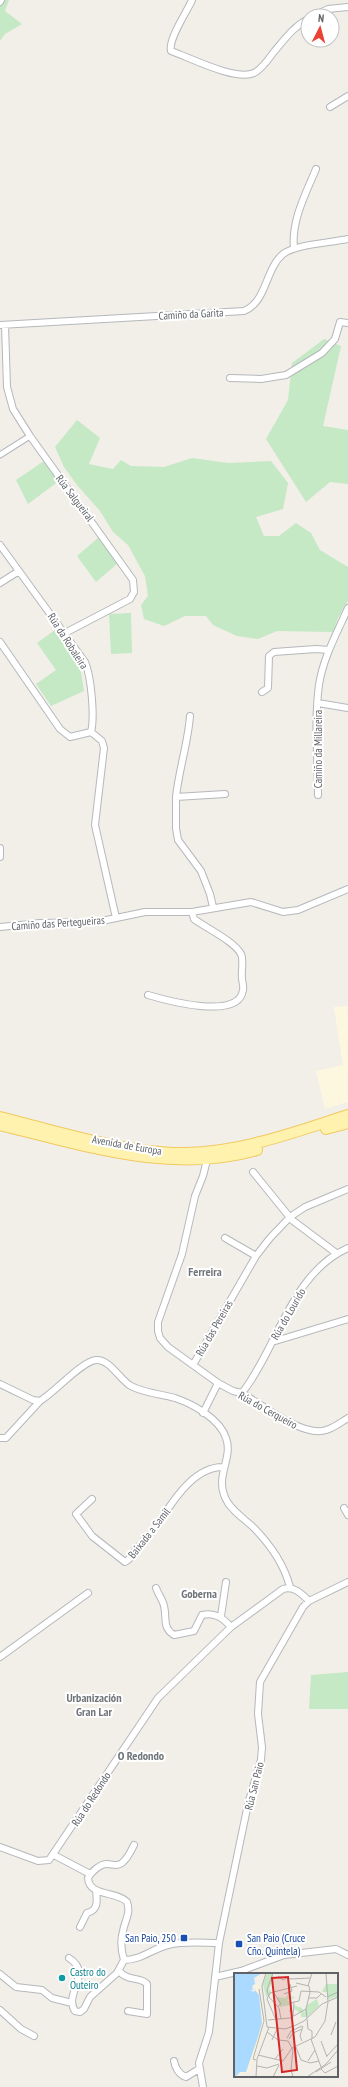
<svg xmlns="http://www.w3.org/2000/svg" width="348" height="2087" font-family="'PT Sans Narrow',sans-serif">
<rect width="100%" height="100%" fill="#f1efe8"/>
<path fill="#fef7e0" d="M348,1006V1102L325,1109L316,1071L343,1065L334,1007Z"/>
<path fill="#c5e8c5" d="M0,0H9L5,11L22,24L5,34L0,41Z
M324,339L341,346L323,426L348,430V484L330,482L306,502L266,439L288,400L292,363Z
M77,420L100,438L89,464L113,469L121,460L131,466L164,467L192,458L228,463L271,461L288,483L283,509L256,517L264,536H279L296,523L311,533L320,550L348,567V601L338,618L333,632L277,631L258,639L237,636L213,625L206,616H185L164,626L144,619L141,605L148,596L145,576L128,545L113,532L100,511L77,485L64,467L55,447Z
M44,461L59,481L28,504L16,480Z
M99,537L118,563L96,582L77,556Z
M131,613L132,653L111,654L109,614Z
M55,630L80,666L84,691L51,706L36,684L56,670L37,643Z
M348,1672V1709H309L311,1675Z"/>
<g fill="none" stroke-linecap="round" stroke-linejoin="round">
<g stroke="#b5b8bc" stroke-width="7">
<path id="pedestrian" d="M0,455L30,436"/>
</g>
<g stroke="#b5b8bc" stroke-width="8">
<path id="minor" d="M192,0C187,12 168,39 171,51C191,58 235,81 254,73C262,69 268,60 273,53C284,40 293,27 308,19
M0,2L1,0
M313,16L328,9L348,7
M330,107L348,96
M294,248C291,221 306,193 316,169
M0,325L244,311C267,302 265,269 283,254C296,244 330,243 348,239
M5,325L7,387L13,409L30,436L133,580L134,592L130,599L65,633
M230,378L261,379L286,375L322,353L335,339L340,322L348,323
M0,545L85,662C91,676 95,716 91,732
M0,583L19,571
M0,642L60,729L70,737L91,732
M262,692L268,688L269,656L274,652L316,649L329,650
M318,703L348,708
M91,732L102,741L104,748L95,825L116,918
M318,795C318,759 314,721 319,685C323,658 337,633 348,608
M176,797C179,769 188,743 190,716
M0,848V857
M213,907L210,894L201,871L178,840L176,828V797L225,794
M0,927L40,923L97,922L145,912H192L251,902L283,912L298,910L348,889
M148,995C165,1000 239,1021 243,990C244,986 242,982 242,978C241,971 244,960 241,954C234,941 206,928 194,919L192,912
M207,1160L203,1176L195,1196L182,1254L158,1322V1331L160,1338L168,1347L218,1383L233,1391L242,1393C262,1405 304,1438 326,1430C334,1428 341,1422 348,1418
M253,1172L292,1220L336,1253
M225,1238L256,1256
M272,1342L348,1319
M193,1365L256,1256L270,1238L290,1217L305,1207L348,1189
M0,1384L33,1400L40,1401C54,1393 82,1361 96,1360C110,1359 120,1380 131,1386C144,1393 161,1394 175,1398C193,1404 220,1419 226,1438C234,1460 212,1477 228,1503C234,1512 244,1519 252,1526C269,1543 284,1564 290,1587
M242,1393C278,1347 291,1273 348,1248
M203,1413L218,1383
M0,1438H6L40,1401
M92,1499L76,1514L92,1536L125,1562C131,1559 133,1553 137,1548C144,1541 152,1533 157,1525C172,1503 193,1466 224,1467
M344,1508L348,1515
M156,1588C158,1594 163,1600 164,1606C167,1617 162,1628 174,1635L194,1631L202,1615C215,1612 223,1618 231,1627
M221,1616L226,1582
M0,1657L88,1593
M0,1847L38,1861L49,1860L158,1698L231,1627L283,1589C294,1586 301,1593 309,1601
M54,1855L90,1874
M80,1927L87,1913C99,1910 97,1900 96,1890
M69,1958C94,1974 63,1993 75,2011L80,2012L84,2009L90,1997L117,1973L124,1960C141,1960 152,1949 168,1945C184,1941 202,1943 219,1943
M124,1960C121,1950 120,1941 123,1931C125,1920 131,1913 127,1902C117,1891 89,1897 88,1878C91,1872 100,1864 107,1864C113,1864 117,1867 122,1863C128,1858 131,1851 134,1845
M119,1971C128,1982 140,1976 147,1984V2014L128,2011
M0,1974L16,1987L42,1990L52,1998L72,2003
M215,1977L241,1971L284,1955L336,1949L348,1955
M0,2010L21,2029L34,2036
M174,2061C175,2067 179,2075 186,2077L199,2069
M203,2087L199,2063L209,2032L219,1943L248,1804L261,1760L262,1747L258,1714L260,1682L303,1607L309,1601L348,1582"/>
</g>
<g stroke="#f2c960" stroke-width="12">
<path id="primary" d="M0,1117C56,1131 128,1154 185,1153C242,1152 295,1132 348,1115
M0,1125C84,1145 171,1175 257,1150
M326,1129L348,1123"/>
</g>
<use href="#pedestrian" stroke="#fff" stroke-width="5"/>
<use href="#minor" stroke="#fff" stroke-width="6"/>
<use href="#primary" stroke="#fff2af" stroke-width="10"/>
</g>
<g fill="#1a4fb4" stroke="#fff" stroke-width="1.5">
<rect x="180" y="1934" width="8" height="8" rx="2"/>
<rect x="235" y="1940" width="8" height="8" rx="2"/>
</g>
<circle fill="#0f9aa8" stroke="#fff" stroke-width="1.5" cx="62" cy="1978" r="4"/>
<g text-anchor="middle" dominant-baseline="central" stroke-width="4" stroke-linejoin="round" paint-order="stroke">
<g font-size="11" fill="#5f6368" stroke="#fff">
<text transform="translate(191 314) rotate(-3)">Camiño da Garita</text>
<text transform="translate(75 498) rotate(53)">Rúa Salgueiral</text>
<text transform="translate(68 641) rotate(57)">Rúa da Robaleira</text>
<text transform="translate(318 749) rotate(-90)">Camiño da Millareira</text>
<text transform="translate(58 923) rotate(-4)">Camiño das Pertegueiras</text>
<text transform="translate(127 1145) rotate(10)">Avenida de Europa</text>
<text transform="translate(288 1314) rotate(-60)">Rúa do Lourido</text>
<text transform="translate(214 1328) rotate(-60)">Rúa das Pereiras</text>
<text transform="translate(268 1410) rotate(29)">Rúa do Cerqueiro</text>
<text transform="translate(149 1533) rotate(-52)">Baixada a Samil</text>
<text transform="translate(254 1786) rotate(-76)">Rúa San Paio</text>
<text transform="translate(91 1799) rotate(-57)">Rúa do Redondo</text>
</g>
<g font-size="11" fill="#164399" stroke="#fff" text-anchor="end">
<text x="176" y="1938">San Paio, 250</text>
<text x="247" y="1938" text-anchor="start">San Paio (Cruce<tspan x="247" dy="13">Cño. Quintela)</tspan></text>
</g>
<g font-size="11" fill="#0d838f" stroke="#fff" text-anchor="start">
<text x="70" y="1972">Castro do<tspan x="70" dy="13">Outeiro</tspan></text>
</g>
<g font-size="12" font-weight="bold" fill="#70757a" stroke="#fff">
<text x="205" y="1271">Ferreira</text>
<text x="199" y="1593">Goberna</text>
<text x="94" y="1697">Urbanización<tspan x="94" dy="14">Gran Lar</tspan></text>
<text x="141" y="1755">O Redondo</text>
</g>
</g>
<g transform="translate(234 1973)">
<rect width="104" height="104" fill="#f1efe8"/>
<path d="M33,0H39V6L35,16L38,20L32,24L29,11ZM92,11H104V23L93,27V19H88ZM55,19V23L61,24L60,25L52,27L57,29L56,32L46,34L43,24L52,25ZM83,26L85,33L73,44H67V40L60,36V32L62,33L68,35L70,40L73,32Z" fill="#c5e8c5"/>
<path d="M24,11L30,48L27,65L15,98L0,104L22,16L20,12Z" fill="#fbf3d9"/>
<path d="M0,0H28L20,5L21,11L18,13L19,17H16L20,19L21,17L25,22L28,50L24,64L12,99H6L1,104Z" fill="#aadaff"/>
<path fill="none" stroke="#b3b3b1" stroke-width="1" d="M32,0L28,13L33,54M39,0L33,17L35,24L45,35L47,46M44,3L49,7L54,4L56,6L76,5M62,10L75,13L76,19M74,13L78,0M67,18L85,19L92,24M40,20L47,31L44,33M50,21L58,18L56,11M93,24L104,19M75,25H83L87,21M33,26L36,20L63,13M33,26L42,47M72,36L76,19M56,39L57,30L60,29M59,43L60,29L65,28L67,18M73,46L74,56L78,58V66M34,47L56,45L72,36L73,45M33,54L51,56L60,53L70,48L88,31L104,24M33,59L44,67L54,68L58,75M97,62L102,49M53,65L57,58L68,53M55,66L59,60L68,56M77,66L87,94M38,67L43,56M68,68L66,63L69,53M87,68L93,84M62,74L67,87M24,82L49,88L58,75L81,64L91,48L94,29L92,0M93,83L104,71M41,86L49,76M22,87L19,86L30,48L25,16M67,87L76,90L85,88M74,88L81,77M23,93L33,95L45,91M87,96L91,100L104,93M82,99L97,89M22,104L23,86L35,54M39,104L45,92M59,104L57,97L59,75M73,104L92,91L104,77"/>
<path fill="#d62828" fill-opacity="0.15" stroke="#d62828" stroke-width="2" d="M54,4L63,97L48,99L38,5Z"/>
<rect width="104" height="104" fill="none" stroke="#5f6368" stroke-width="2"/>
</g>
<g transform="translate(320 28) rotate(6)"><circle r="19" fill="#ffffff" stroke="#bfc1c3"/>
<path d="M0-3L7 15L0 10L-7 15Z" fill="#ea4335"/>
<text y="-6" font-size="11" font-weight="bold" text-anchor="middle" fill="#5f6368">N</text>
</g>
</svg>
